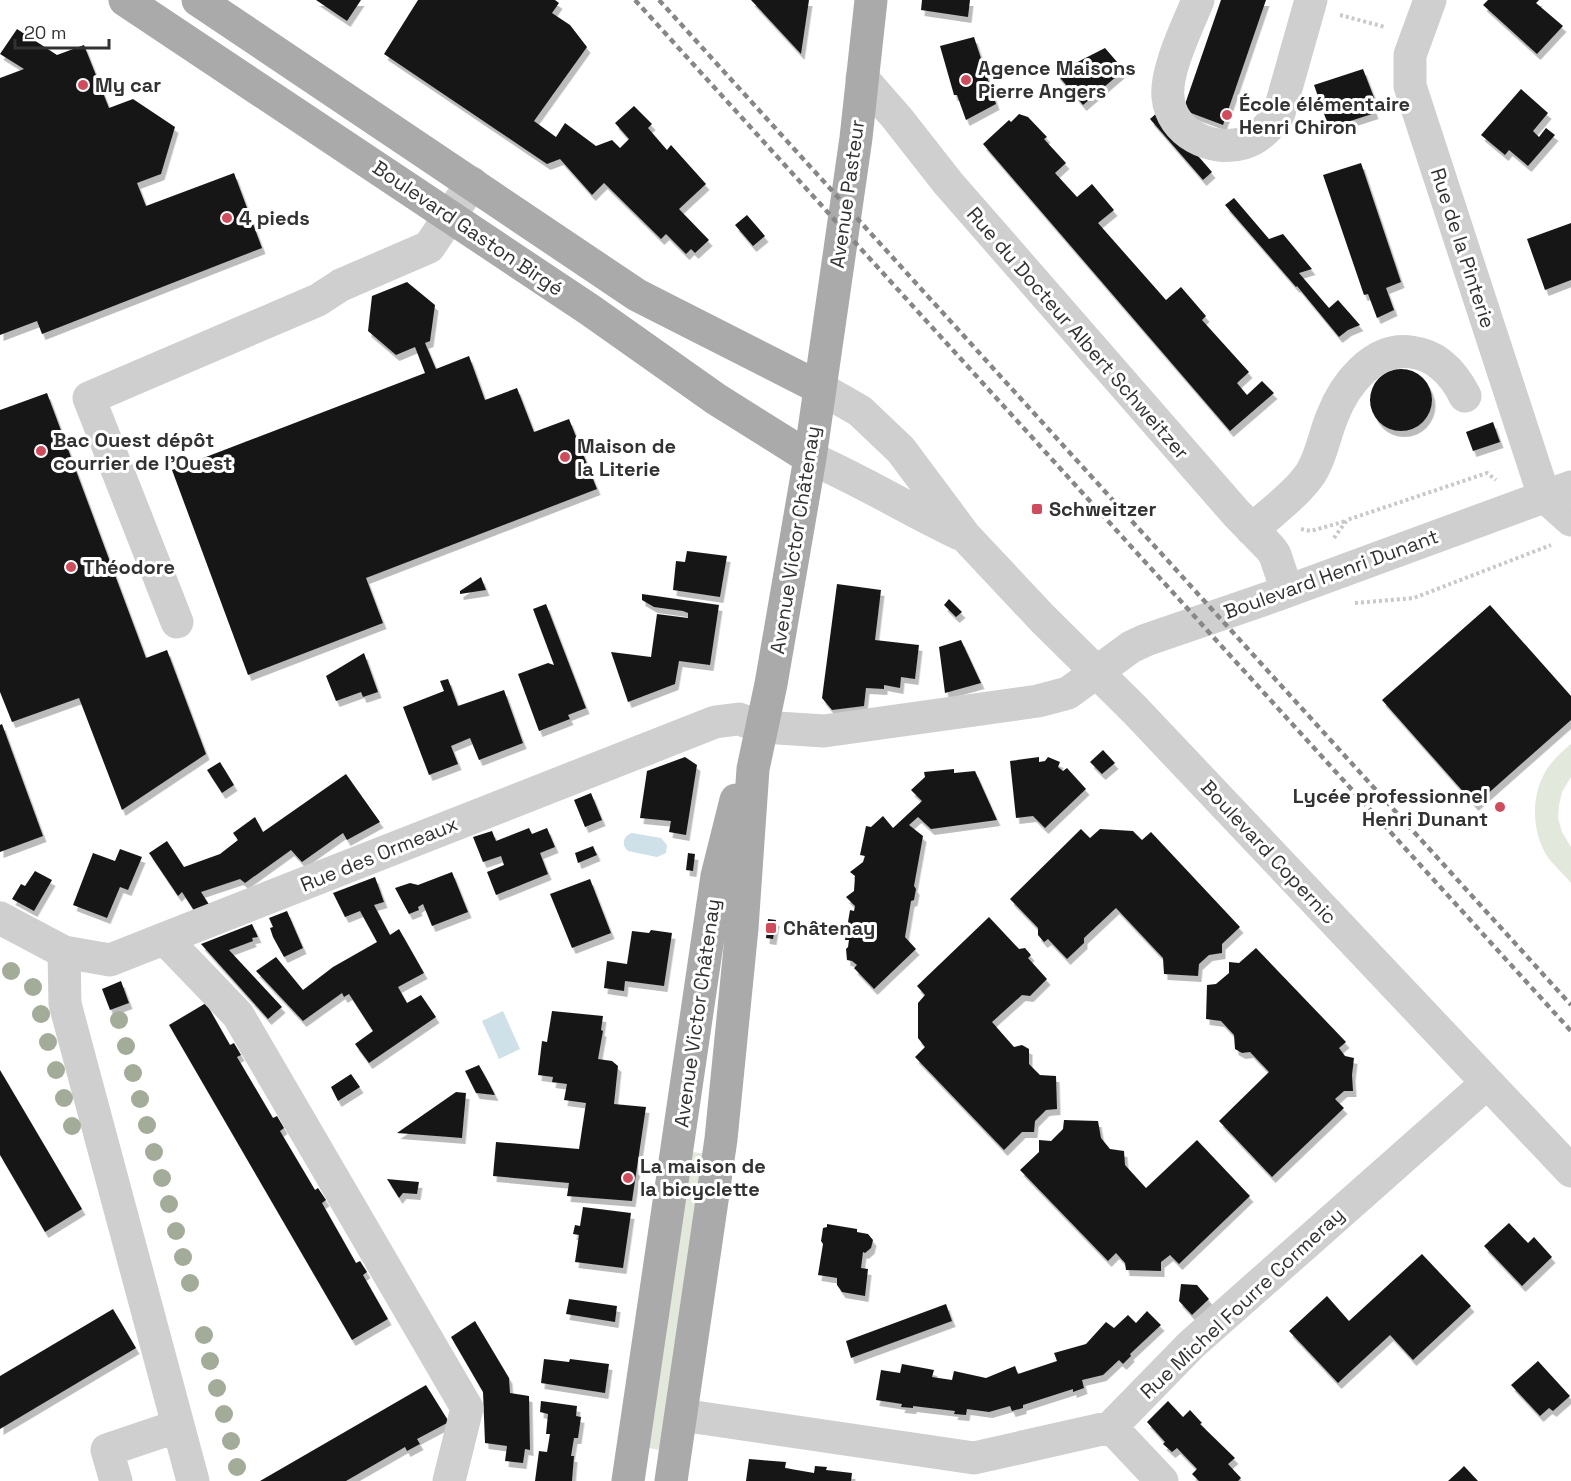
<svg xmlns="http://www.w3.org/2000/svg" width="1571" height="1481" font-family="'Space Grotesk',sans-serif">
<defs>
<filter id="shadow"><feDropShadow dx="3.5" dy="6" stdDeviation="0" flood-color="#0004"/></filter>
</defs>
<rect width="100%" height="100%" fill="#fff"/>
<path fill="#e3e8dc" d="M1571,744V777L1562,792L1559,805L1558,818L1562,832L1571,847V883C1564,875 1556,867 1549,859C1529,830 1530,786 1554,760C1559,754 1565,749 1571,744Z
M686,1151L708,1154L665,1451L643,1447Z"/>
<path fill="#cee0e8" d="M632,833L661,838L667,845L666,853L657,857L628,851C621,845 623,836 632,833Z
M503,1011L520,1049L499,1059L482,1021Z"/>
<path fill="#191919" filter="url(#shadow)" d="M316,0H361L347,21Z
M418,0H555L559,3L552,13L570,25L587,47L534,121L556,137L565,123L596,146L612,140L620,148L629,139L615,123L634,106L652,124L648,128L667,150L671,145L706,184L679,209L709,240L695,253L691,249L686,254L666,234L661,239L604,183L592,195L560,159L547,164L384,54Z
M751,0H809L801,54Z
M922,0H970L968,17L921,10Z
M1221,0H1266L1223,125L1183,110Z
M1488,0H1539L1536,3L1563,26L1537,54L1483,5Z
M17,29L57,55L84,45L109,108L133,99L175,127L161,174L137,183L146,206L234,173L262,248L42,334L37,321L0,335V78L24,69L0,54Z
M974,37L996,104L966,120L957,95H954L940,46Z
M1105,48L1124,70L1083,105L1056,73Z
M1363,69L1375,100L1371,101L1375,113L1329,128L1314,85Z
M1521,89L1548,113L1533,131L1539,137L1546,128L1555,135L1528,166L1509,150L1505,155L1481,135Z
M1159,111L1212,172L1203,180L1150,119Z
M1019,114L1028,117L1047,137L1044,139L1066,163L1055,173L1077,197L1092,184L1114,210L1098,223L1166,300L1181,287L1206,316L1202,320L1249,372L1237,383L1247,395L1262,381L1274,393L1230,431L983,144L1009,120L1011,122Z
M1361,163L1401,282L1386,288L1394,310L1377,318L1368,294L1364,295L1323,175Z
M1234,198L1269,239L1283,234L1312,269L1299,273L1329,308L1338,300L1360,325L1348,330L1339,337L1297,286L1296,287L1225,205Z
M747,215L765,236L753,246L735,225Z
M1571,223V280L1545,290L1527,239Z
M407,282L435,305L430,341L425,343L436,369L469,356L485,400L517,388L534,432L569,419L597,489L366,578L383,623L248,675L172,470L425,373L415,347L396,355L368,331L372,296Z
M1370 400a31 31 0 1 1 62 0a31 31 0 1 1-62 0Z
M47,393L146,658L167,650L206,754L122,810L79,698L12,722L0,692V410Z
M1493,422L1500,442L1473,451L1466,432Z
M687,551L727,556L720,597L673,590L676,561L685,562Z
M481,577L486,590L460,594V591Z
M837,584L881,590L875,640L919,645L915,679L901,677L900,688L884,685V689L866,688L864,706L832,710L822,698Z
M642,594L719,605L710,665L679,661L675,684L628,702L611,652L651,657L657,614L688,618V613L683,611L654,607L642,600Z
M949,599L962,612L956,617L944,605Z
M546,604L586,708L568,715L570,719L539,731L518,674L548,663L554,665L533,609Z
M1490,605L1571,696V720L1475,805L1382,700Z
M961,640L981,683L945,693L939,647Z
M364,653L378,692L363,697L361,692L336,701L326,676Z
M448,679L458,706L504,690L523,743L479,760L470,738L451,746L458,764L429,775L403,707L444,691L440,681Z
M2,724L43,836L0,852V725Z
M1103,750L1115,763L1102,774L1090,762Z
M685,757L697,765L686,835L669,832L671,821L640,818L647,771Z
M1039,757V762L1045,761L1048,757L1060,762L1058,767L1063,771L1067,768L1086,789L1045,828L1033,816L1016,818L1010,761Z
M220,762L234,785L222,793L207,770Z
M954,769V773L975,771L997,820L931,829L918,817L909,825L923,836L914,886L916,889L914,900L911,901L905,937L916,949L874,989L854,968L857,965L852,961L847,960L846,949L848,947L849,940H845L850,910L854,911L855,906L846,897L854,891L855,876L850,872L863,862L865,856L860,855L866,826L871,827L883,816L893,828L922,801L911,790L925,777L924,772Z
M346,774L380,822L347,840L343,833L302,862L291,850L245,883L240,879L201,892L210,906L195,912L182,892L178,896L149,853L167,841L184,867L220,854L238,840L233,833L255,817L263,832Z
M591,793L602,820L585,827L574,800Z
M529,828L532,834L547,828L555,847L540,853L548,874L496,895L487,872L504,865L501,856L483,862L473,837L492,831L496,841Z
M1081,829L1090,838L1100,829L1133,831L1142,840L1151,832L1240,927L1222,944V953L1209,955L1199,964L1198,976L1164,974L1163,958L1116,908L1084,938V943L1067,959L1048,939L1044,942L1038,935V928L1010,899Z
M593,846L597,855L578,863L575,853Z
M120,849L142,857L128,890L120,887L107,918L73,905L93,853L115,861Z
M688,853L695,854L693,871L686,870Z
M35,871L52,880L34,911L12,899L21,884L25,886Z
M452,872L468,912L432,926L423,904L418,907L419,910L409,914L395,888L410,883L418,885Z
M375,877L384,902L374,905L390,935L399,929L424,973L398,987L407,1003L421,995L436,1017L369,1063L355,1044L373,1031L349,994L344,997L342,993L303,1021L256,971L276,957L303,990L333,967L377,942L360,911L345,917L333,893Z
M590,879L611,933L572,948L550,894Z
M287,911L303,948L284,957L273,937L270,928L273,927L269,918Z
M989,917L1019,949L1025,948L1031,955L1028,958L1047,979L1030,996L1022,995L992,1022L1014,1047L1022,1045L1029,1049V1064L1040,1075L1056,1076L1057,1109L1046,1110L1035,1121L1034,1132H1022L1004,1150L915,1057L925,1047L918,1038V1003L925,995L917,986Z
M768,919L776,920L773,939L766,938Z
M252,924L258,937L252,938L253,941L229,950L282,1007L268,1019L201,944Z
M651,930L672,933L664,986L625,981L624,991L604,988L607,961L627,964L632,931L649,933Z
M1256,948L1346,1042L1339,1048L1345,1056L1354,1058L1352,1075L1353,1091H1344L1335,1099L1344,1108L1272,1177L1219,1121L1269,1072L1250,1052L1242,1053L1235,1049L1234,1035L1221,1021L1206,1019L1207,985L1216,984L1229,973V962L1239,963Z
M121,981L129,1003L110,1010L102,989Z
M206,1003L230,1045L234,1043L241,1055L237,1057L273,1118L277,1116L284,1128L280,1131L315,1190L318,1188L326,1200L322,1203L356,1263L360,1261L367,1272L363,1275L388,1319L352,1340L169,1025Z
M552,1011L603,1016L601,1030L603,1031L598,1059L612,1061L618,1066L614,1104L646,1107L632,1201L567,1196L569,1183L493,1176L496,1142L579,1149L586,1103L564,1100L567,1084L552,1082L553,1077L538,1075L542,1041L547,1042Z
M479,1065L490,1085L495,1095L476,1093L465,1071Z
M0,1070L82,1209L45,1232L0,1155Z
M351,1074L360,1087L338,1101L331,1087Z
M456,1092L466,1093L462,1138L397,1133Z
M1064,1120L1098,1121L1101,1138L1110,1149L1124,1151L1125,1165L1146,1188L1197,1140L1250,1196L1179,1264L1170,1255L1161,1262V1271L1126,1270L1125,1263L1116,1253L1108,1261L1020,1170L1039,1152V1140L1051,1141L1063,1129Z
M387,1179L419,1182L417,1194L403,1193L399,1198Z
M583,1207L631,1213L623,1268L575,1262L579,1235L573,1234L575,1225L580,1226Z
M1509,1223L1528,1243L1534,1237L1552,1257L1522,1286L1484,1246Z
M827,1224L857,1229V1232L868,1234L873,1240L871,1248L865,1253L863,1252L861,1268L868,1269L865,1296L842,1292L837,1285V1278L818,1275L823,1244L821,1241L823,1228L827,1227Z
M1422,1254L1471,1306L1413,1360L1390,1335L1338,1383L1289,1331L1327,1296L1349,1321Z
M1181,1284L1197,1285L1209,1299L1192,1315L1179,1301Z
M569,1299L617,1306L615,1322L566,1314Z
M946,1304L952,1321L851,1358L846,1341Z
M113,1309L136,1348L0,1429V1376Z
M1147,1311L1161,1325L1130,1354L1131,1356L1123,1364L1119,1360L1103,1375L1082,1380L1084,1388L1073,1392V1389L1023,1405V1408L1012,1411L1010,1406L989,1412L967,1409L966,1415L954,1414L955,1411L913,1406V1408L901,1407L902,1404L876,1400L881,1370L900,1373L902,1364L934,1370L932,1377L952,1380L954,1371L986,1378L1015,1366L1018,1374L1057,1361L1054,1353L1086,1344L1106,1322L1114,1328L1128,1315L1136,1323Z
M475,1321L509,1378L510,1393L529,1396L530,1450L525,1449L523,1463L505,1461L507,1446L485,1443L483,1392L451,1337Z
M544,1359L569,1362L570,1359L609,1364L605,1393L541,1383Z
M1538,1361L1570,1396L1553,1411L1549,1408L1540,1416L1511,1385Z
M426,1385L449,1422L417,1439L420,1444L407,1451L405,1447L346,1481H260Z
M541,1401L577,1406L576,1416L581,1417L578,1438H574L571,1456H574L572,1481H535L539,1451L547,1452L550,1434H546L548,1414L540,1412Z
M1168,1401L1183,1417L1190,1410L1202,1423L1200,1424L1235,1458L1228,1464L1241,1478L1238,1481H1199L1192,1474L1197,1469L1177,1448L1172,1452L1163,1444L1165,1442L1147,1422Z
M749,1459L786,1462L785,1468L814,1473L815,1466L827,1467L826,1470L852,1473L851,1481H746Z
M1464,1466L1478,1481H1448L1459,1471Z"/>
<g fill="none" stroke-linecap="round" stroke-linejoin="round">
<path stroke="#c9c9c9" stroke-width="4" stroke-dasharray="3 3" stroke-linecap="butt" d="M1340,15L1385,27
M1301,529L1311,531L1346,521
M1334,538L1347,520L1487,473L1496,480
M1355,603L1414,598L1551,545"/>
<path stroke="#cfcfcf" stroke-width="33" d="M1198,0C1188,25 1165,71 1168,97C1171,133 1212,153 1244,143C1260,138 1270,126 1279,113L1311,0
M1430,0L1410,55V86L1544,496L1571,520
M862,78L897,118L948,183L1236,513L1271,549L1275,555L1287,591
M820,388L860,411L901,450L965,536L1043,619L1135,710L1571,1171
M810,458C861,480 909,510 960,534
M1252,530C1271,512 1296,495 1311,473C1322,455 1324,436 1332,417C1344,385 1373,347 1411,352C1437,355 1454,374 1465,396
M177,622L89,398L318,300L341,285L429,247L472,183
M0,918L64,952L110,960L715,722L739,719L762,727L824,731L1038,701L1068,693L1131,647L1146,640L1277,595L1571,487
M165,939L238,1015L467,1408L449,1481
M64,952L65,1004L193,1481
M681,1415L974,1458L1111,1427L1191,1345L1487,1083
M1111,1427L1162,1481
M116,1481L107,1450L178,1426"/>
<path stroke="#aaa" stroke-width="33" d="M125,0L590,310L716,399L810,458
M198,0L637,295L820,388
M628,1481L717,876L736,800
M671,1481L721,1139L742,928L753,769L771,684L810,458L856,138L871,0"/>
<path stroke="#878787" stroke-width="4.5" stroke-dasharray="6 4.5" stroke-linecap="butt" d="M635,0L1571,1031
M659,0L1571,1005"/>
</g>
<g fill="#a3ac98">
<circle cx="11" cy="971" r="9"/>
<circle cx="33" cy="987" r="9"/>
<circle cx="41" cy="1014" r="9"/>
<circle cx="119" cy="1020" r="9"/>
<circle cx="48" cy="1042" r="9"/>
<circle cx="126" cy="1046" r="9"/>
<circle cx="56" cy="1070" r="9"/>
<circle cx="133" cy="1073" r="9"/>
<circle cx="64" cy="1098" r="9"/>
<circle cx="140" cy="1099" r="9"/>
<circle cx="147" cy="1125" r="9"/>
<circle cx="72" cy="1126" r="9"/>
<circle cx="154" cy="1152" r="9"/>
<circle cx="162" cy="1178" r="9"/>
<circle cx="169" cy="1204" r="9"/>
<circle cx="176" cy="1231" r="9"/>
<circle cx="183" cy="1257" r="9"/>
<circle cx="190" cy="1283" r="9"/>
<circle cx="204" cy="1335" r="9"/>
<circle cx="210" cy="1361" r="9"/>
<circle cx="217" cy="1388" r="9"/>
<circle cx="224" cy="1414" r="9"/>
<circle cx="231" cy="1441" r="9"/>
<circle cx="237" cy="1467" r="9"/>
</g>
<g fill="#d24b5c" stroke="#fff" stroke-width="2">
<circle cx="966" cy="80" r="6"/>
<circle cx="83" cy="85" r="6"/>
<circle cx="1227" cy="115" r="6"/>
<circle cx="227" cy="218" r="6"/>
<circle cx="41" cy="451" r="6"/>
<circle cx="565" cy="457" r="6"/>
<rect x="1031" y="503" width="12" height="12" rx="3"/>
<circle cx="71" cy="567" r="6"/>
<circle cx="1500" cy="807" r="6"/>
<rect x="765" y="922" width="12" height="12" rx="3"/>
<circle cx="628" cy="1178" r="6"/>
</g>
<g text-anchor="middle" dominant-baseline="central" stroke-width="6" stroke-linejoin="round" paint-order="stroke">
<g font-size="20" font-weight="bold" fill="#323232" stroke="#fff" text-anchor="start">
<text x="978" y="68">Agence Maisons<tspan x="978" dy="23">Pierre Angers</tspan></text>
<text x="95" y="85">My car</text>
<text x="1239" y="104">École élémentaire<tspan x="1239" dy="23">Henri Chiron</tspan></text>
<text x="239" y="218">4 pieds</text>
<text x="53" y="440">Bac Ouest dépôt<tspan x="53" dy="23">courrier de l'Ouest</tspan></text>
<text x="577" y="446">Maison de<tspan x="577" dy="23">la Literie</tspan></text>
<text x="1049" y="509">Schweitzer</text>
<text x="83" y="567">Théodore</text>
<text x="1488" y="796" text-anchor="end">Lycée professionnel<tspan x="1488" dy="23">Henri Dunant</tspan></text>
<text x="783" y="928">Châtenay</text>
<text x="640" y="1166">La maison de<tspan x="640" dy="23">la bicyclette</tspan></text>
</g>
<g font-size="20" fill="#323232" stroke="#fff">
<text transform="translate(847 194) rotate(-82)">Avenue Pasteur</text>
<text transform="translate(468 228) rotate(34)">Boulevard Gaston Birgé</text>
<text transform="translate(1463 248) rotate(72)">Rue de la Pinterie</text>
<text transform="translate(1078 333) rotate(49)">Rue du Docteur Albert Schweitzer</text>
<text transform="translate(795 540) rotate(-81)">Avenue Victor Châtenay</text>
<text transform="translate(1331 574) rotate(-20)">Boulevard Henri Dunant</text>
<text transform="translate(1269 852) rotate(47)">Boulevard Copernic</text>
<text transform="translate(379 854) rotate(-22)">Rue des Ormeaux</text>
<text transform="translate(697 1013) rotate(-82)">Avenue Victor Châtenay</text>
<text transform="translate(1242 1303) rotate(-43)">Rue Michel Fourre Cormeray</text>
</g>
</g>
<path d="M15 39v9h94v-9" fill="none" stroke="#323232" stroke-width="3"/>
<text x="24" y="39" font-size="18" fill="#323232" stroke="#ffffff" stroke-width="4.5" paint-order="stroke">20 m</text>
</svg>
